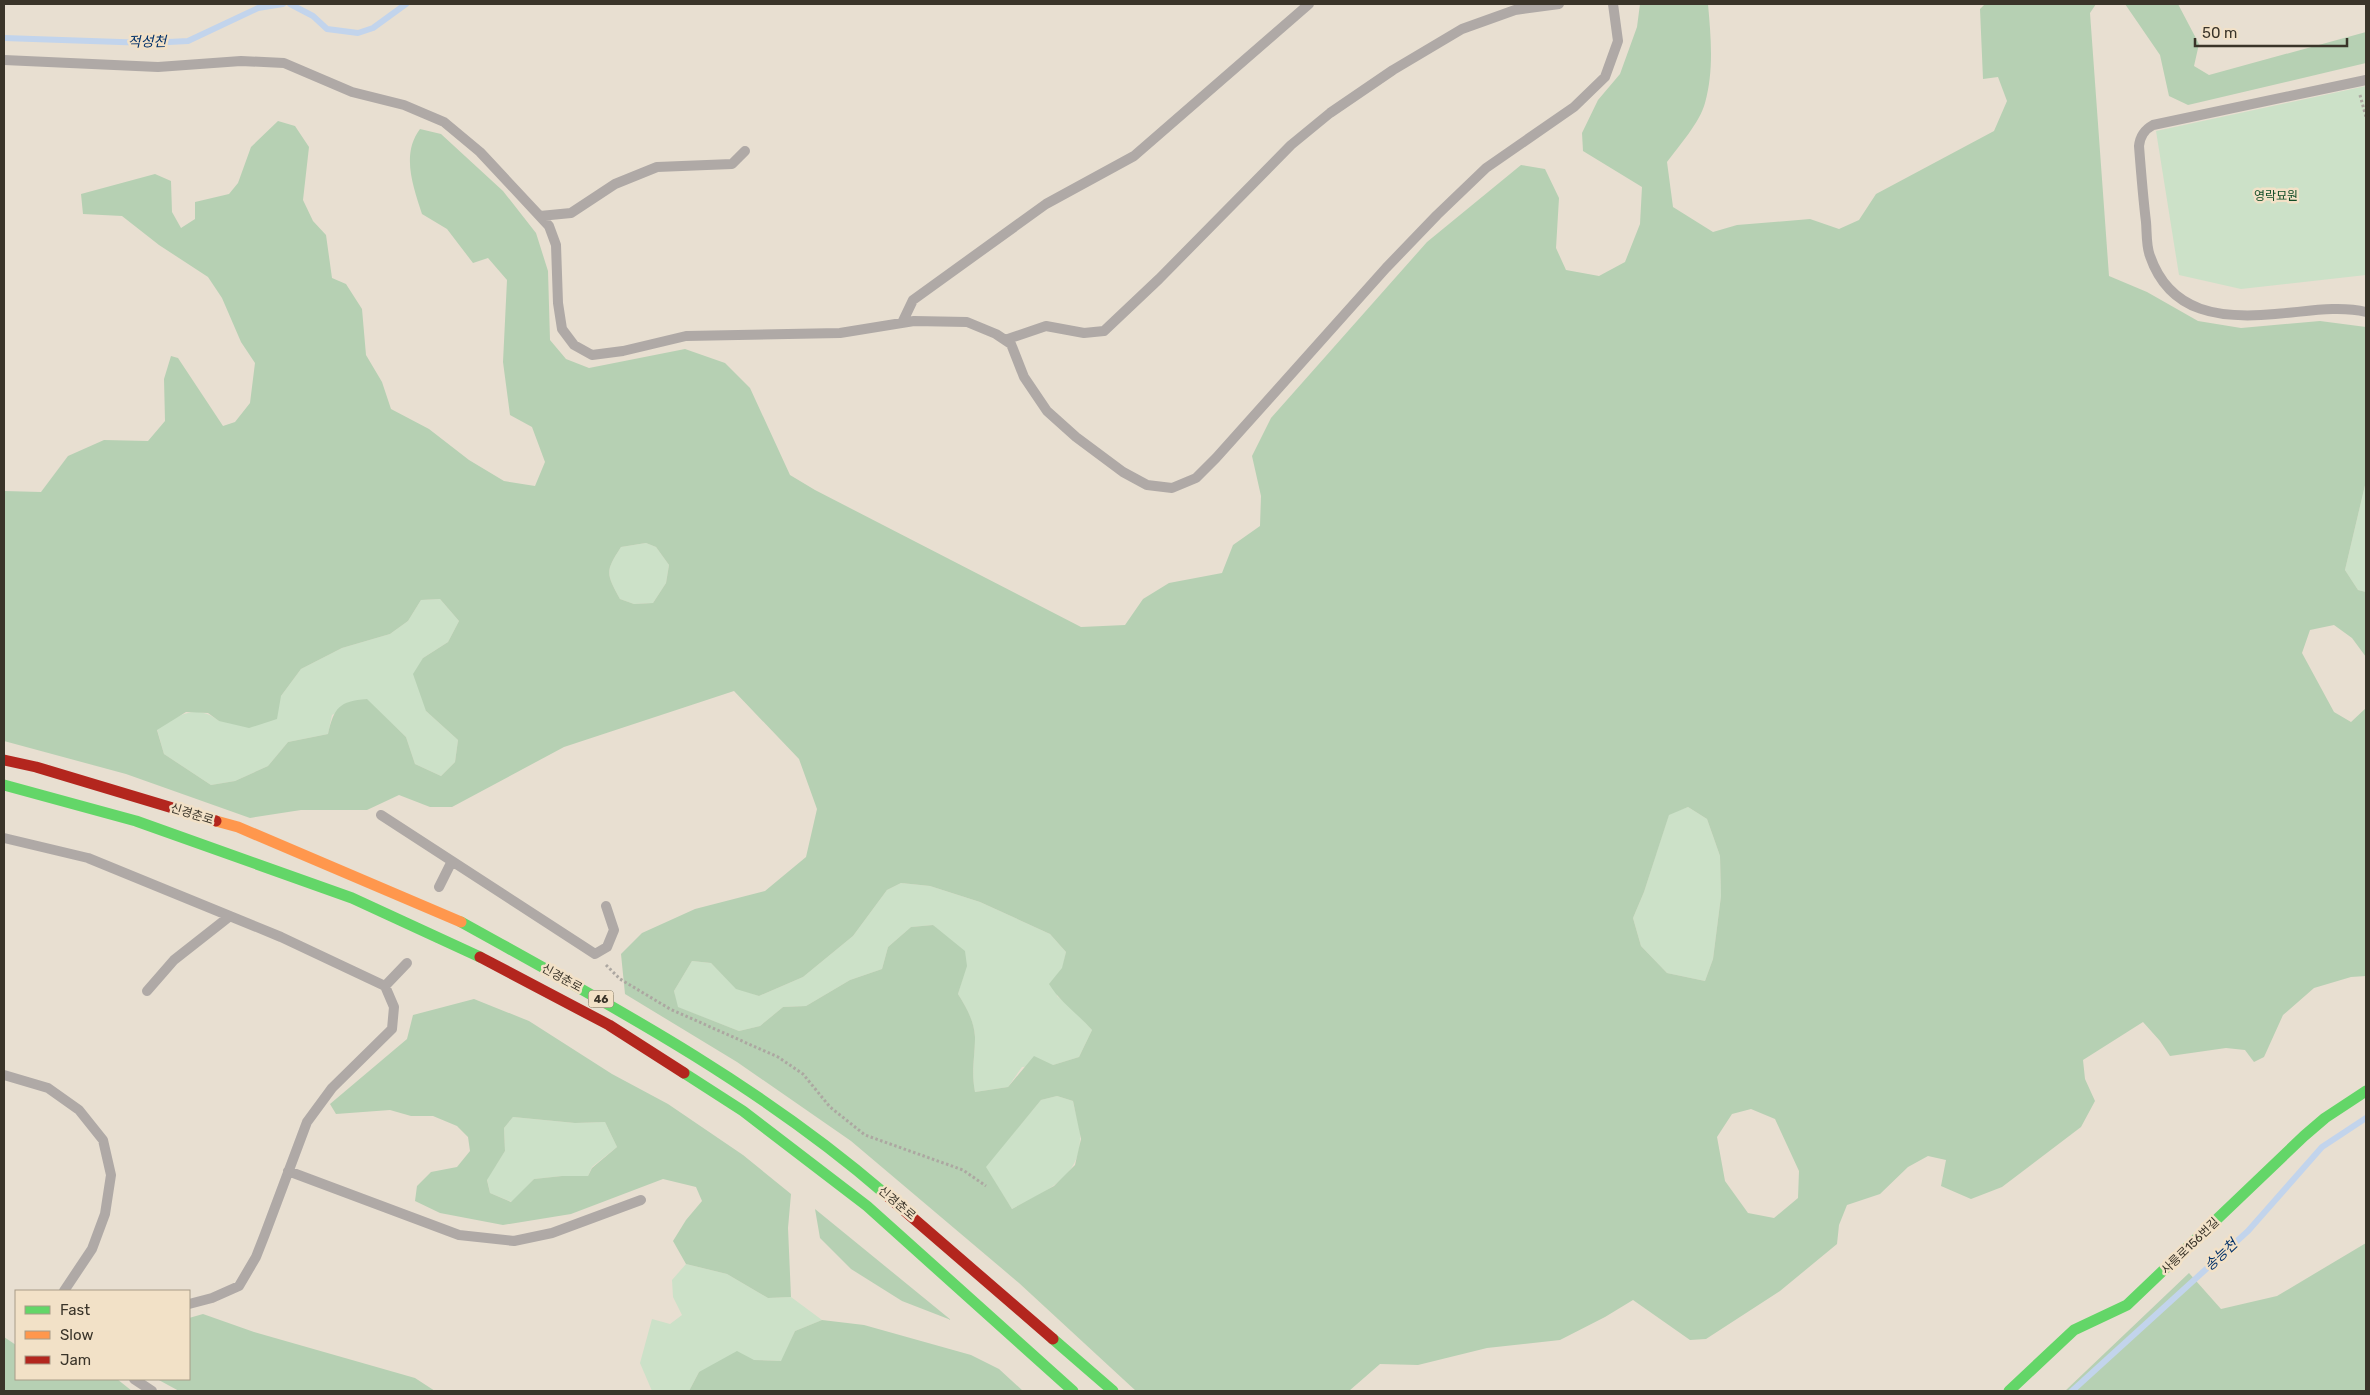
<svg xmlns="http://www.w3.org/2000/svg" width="2370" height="1395" font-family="Rubik,'Noto Sans KR',sans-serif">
<rect width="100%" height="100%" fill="#e8dfd1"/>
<path fill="#cce1c8" d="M2366,86V275L2241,289L2179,275L2156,131Z
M2366,481V592L2358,590L2345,570Z
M646,543L656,547L669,565L666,583L653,603L634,604L620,599C606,573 605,572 621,547Z
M440,599L459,621L448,642L423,658L426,711L458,740L455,762L441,776L415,764L406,737L366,699L332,715L328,734L288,742L268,766L235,781L211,785L164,754L157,729C177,715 197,703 219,721L281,696L301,669L342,648L390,634L408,621L421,600Z
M1688,807L1707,819L1720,856L1721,896L1713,959L1705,981L1667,973L1641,946L1633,918L1644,892L1669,814Z
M901,883L930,886L980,902L1050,934L1066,952L1057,996L1074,1010L1092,1030L1079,1057L1053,1065L1022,1067L1008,1087L975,1092C971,1073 975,1056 975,1037C974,1021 966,1007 958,994L966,967L933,925L911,927L888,947L882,969L850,980L806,1006L783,1007L760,1026L739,1031L677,1007L674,991L692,961L711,963L736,988L759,996L803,977L853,936L887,890Z
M1057,1096L1073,1101C1075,1113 1081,1127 1080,1139C1080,1179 1042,1193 1012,1209L985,1167L1041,1100Z
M513,1117L575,1123L605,1122L617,1147L592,1167L588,1176H562L534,1179L512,1202L490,1193L487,1179L505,1151L504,1128Z
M686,1264L727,1274L768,1298L791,1297L822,1320L795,1331L782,1361L754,1360L699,1372L689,1391H652L640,1363L652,1319L670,1324L682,1315L673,1297L672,1280Z"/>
<path fill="#b6d0b3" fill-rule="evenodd" d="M1640,4H1708C1711,38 1714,70 1705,103C1700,122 1679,146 1667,162L1673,207L1713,232L1737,225L1810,219L1839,229L1859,220L1876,194L1994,131L2007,101L1998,77L1983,79L1980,9L1985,4H2096L2090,13L2109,276L2147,292L2198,321L2241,328L2320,321L2366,327V481L2345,570L2358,590L2366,592V657L2352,638L2334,625L2310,630L2302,653L2334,712L2351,722L2366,708V976L2351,977L2314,988L2283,1015L2264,1057L2254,1062L2245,1050L2226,1048L2170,1056L2160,1041L2143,1022L2083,1060L2085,1079L2095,1101L2081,1127L2002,1187L1971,1199L1941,1186L1946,1160L1928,1156L1908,1167L1880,1194L1847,1205L1839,1225L1837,1244L1780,1291L1706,1339L1690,1340L1633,1300L1605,1317L1560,1340L1487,1348L1418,1365L1380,1364L1349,1391H1136L1019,1283L851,1141L737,1062L625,994L621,954L642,933L695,909L765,891L806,857L817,809L799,759L734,691L564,747L452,807H430L399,795L367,810H301L250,818L126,774L4,741V491L41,492L68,456L104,440L148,441L165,421L164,379L171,356L178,358L223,426L235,422L250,403L255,363L241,342L222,298L208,277L159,245L122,216L83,214L81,194L155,174L171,181L172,212L181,228L195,219V202L229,194L238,183L251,147L278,121L295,126L309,147L303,200L313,221L326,235L332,278L346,284L362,309L366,355L382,382L391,409L429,429L469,460L504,481L535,486L545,462L532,427L510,415L503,362L507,280L488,258L473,263L447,229L422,214C413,186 401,154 420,129L441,134L503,191L536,233L548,271L550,340L566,359L589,368L685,349L725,363L750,388L790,475L815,490L1081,627L1125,625L1143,599L1169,583L1222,573L1233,545L1260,526L1261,496L1252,456L1271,418L1427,242L1521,165L1545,169L1559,198L1556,248L1566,270L1599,276L1625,262L1640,224L1642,187L1583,151L1582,133L1598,100L1620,74L1637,27ZM646,543L656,547L669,565L666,583L653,603L634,604L620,599C606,573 605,572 621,547ZM440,599L459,621L448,642L423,658L413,674L426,711L458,740L455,762L441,776L415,764L406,737L367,699C339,701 334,708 328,734L288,742L268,766L235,781L211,785L164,754L157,730L186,712L208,713L219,721L249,728L277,719L281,696L301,669L342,648L390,634L408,621L421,600ZM1688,807L1707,819L1720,856L1721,896L1713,959L1705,981L1667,973L1641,946L1633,918L1644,892L1669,815ZM901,883L930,886L980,902L1050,934L1066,952L1062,968L1049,984C1060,1002 1078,1014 1092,1030L1079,1057L1053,1065L1034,1056L1008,1087L975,1092C971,1071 975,1057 975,1037C974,1020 966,1007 958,994L967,966L965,951L933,925L911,927L888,947L882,969L850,980L806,1006L783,1007L760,1026L739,1031L678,1007L674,991L692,961L711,963L736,989L759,996L803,977L853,936L887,890ZM1057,1096L1073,1101L1081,1139L1075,1165L1054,1186L1012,1209L986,1167L1041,1100ZM1751,1109L1775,1119L1799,1171L1798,1198L1774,1218L1748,1213L1725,1181L1717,1137L1732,1114Z
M2125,4H2178L2199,44L2194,66L2209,75L2366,32V63L2188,105L2169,96L2160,55Z
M474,999L529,1021L612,1074L668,1104L743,1155L791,1194L788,1228L791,1297L768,1298L727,1274L686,1264L673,1241L686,1220L702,1201L696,1187L663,1179L571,1214L503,1225L440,1213L415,1201L417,1186L431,1172L457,1167L470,1151L468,1137L457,1126L433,1116H411L390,1110L336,1114L330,1104L407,1039L413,1015ZM513,1117L575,1123L605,1122L617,1147L592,1168L588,1176H562L534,1179L511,1202L490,1193L487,1180L505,1151L504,1128Z
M815,1209L951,1320L902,1301L851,1269L820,1238Z
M2366,1243V1391H2065L2189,1273L2221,1309L2277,1296Z
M203,1314L254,1332L415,1378L435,1391H179L157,1379H189V1318Z
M822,1320L864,1325L971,1355L999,1369L1023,1391H689L699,1372L737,1351L754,1360L781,1361L795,1331Z
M4,1337L16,1345V1379H117L132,1391H4Z"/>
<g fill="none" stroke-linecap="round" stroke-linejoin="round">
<path stroke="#c2d4ec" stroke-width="6" d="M290,4L313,16L327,29L358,33L373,28L406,4
M4,38L149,43L188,41L258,8L283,4
M2072,1391L2248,1231L2322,1147L2366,1118"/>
<path stroke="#aca7a1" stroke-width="3" stroke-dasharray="2.5 2.5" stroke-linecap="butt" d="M2360,95L2366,117
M606,965L620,979L670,1009L778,1057L803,1074L830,1107L865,1135L963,1170L986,1186"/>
<path stroke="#afa9a6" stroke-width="10" d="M4,60L158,67L241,61L284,63L352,92L404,105L444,122L480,152L549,226L556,245L558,303L562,329L574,345L592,355L623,351L686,336L840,333L914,321L967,322L996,334L1011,344L1024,377L1047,411L1076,437L1123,472L1147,485L1172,488L1196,478L1216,458L1386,268L1437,215L1486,168L1574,107L1605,77L1618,41L1613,4
M2366,80L2153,125C2144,130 2140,136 2139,146C2141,172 2143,197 2146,222C2147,233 2146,246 2150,256C2170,314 2222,319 2275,314C2304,312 2338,305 2366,312
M540,216L571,213L615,184L657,167L732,164L745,151
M902,323L913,300L1046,204L1134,156L1309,4
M1005,340L1046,326L1084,333L1104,331L1159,279L1291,145L1330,113L1393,70L1462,29L1515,10L1559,4
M381,815L595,954L607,947L614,930L606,906
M4,838L88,858L281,937L385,986L394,1007L392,1029L332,1088L307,1122L265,1234L256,1257L239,1286L212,1298L189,1304
M439,887L452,861
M385,986L407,963
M147,991L174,960L230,916
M4,1075L48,1088L79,1110L103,1140L111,1175L105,1214L92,1249L64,1291
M288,1171L459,1235L514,1241L552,1233L641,1200
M134,1379L152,1391"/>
<path stroke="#63d668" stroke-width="11" d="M4,785L136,821L352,898L480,957
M461,922C607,1003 757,1083 884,1193
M684,1073L743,1111L867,1206L1073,1391
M1053,1339L1113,1391
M2009,1391L2074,1330L2127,1305L2304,1136L2325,1118L2366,1091"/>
<path stroke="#ff974d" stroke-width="11" d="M216,821L238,827L461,922"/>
<path stroke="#b3261e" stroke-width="11" d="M4,760L36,767L216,821
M480,957L609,1025L684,1073
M884,1193L1053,1339"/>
</g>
<g text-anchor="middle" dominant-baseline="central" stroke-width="5" stroke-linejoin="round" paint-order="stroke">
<rect fill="#f2e1c7" stroke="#716858" stroke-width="1" x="588.5" y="990.5" width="25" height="17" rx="4"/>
<g font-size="11" font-weight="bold" fill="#3a3429">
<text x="601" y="999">46</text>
</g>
<g font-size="12" fill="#104c26" stroke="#f2e1c7">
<text x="2276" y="196">영락묘원</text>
</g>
<g font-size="12" fill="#3a3429" stroke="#f2e1c7">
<text transform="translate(192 814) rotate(17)">신경춘로</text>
<text transform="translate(562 978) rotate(29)">신경춘로</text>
<text transform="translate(897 1203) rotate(40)">신경춘로</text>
<text transform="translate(2190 1246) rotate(-44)">사릉로156번길</text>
</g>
<g font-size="14" font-style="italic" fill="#003069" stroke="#f2e1c7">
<text transform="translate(147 42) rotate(-1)">적성천</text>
<text transform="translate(2221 1255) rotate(-43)">송능천</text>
</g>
</g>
<rect width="2370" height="1395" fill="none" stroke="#3a3429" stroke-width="10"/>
<rect x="15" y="1290" width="175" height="90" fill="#f2e1c7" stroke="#a89c88"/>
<rect x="25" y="1306" width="25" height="8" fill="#63d668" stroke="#a89c88"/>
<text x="60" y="1315" font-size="15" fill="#3a3429">Fast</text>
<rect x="25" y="1331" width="25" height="8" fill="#ff974d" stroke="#a89c88"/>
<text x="60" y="1340" font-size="15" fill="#3a3429">Slow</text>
<rect x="25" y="1356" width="25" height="8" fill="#b3261e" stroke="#a89c88"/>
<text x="60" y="1365" font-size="15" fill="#3a3429">Jam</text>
<path d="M2195 38v8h152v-8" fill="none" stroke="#3a3429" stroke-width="2.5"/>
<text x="2202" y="38" font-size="15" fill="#3a3429" stroke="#f2e1c7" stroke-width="4" paint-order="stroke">50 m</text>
</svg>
